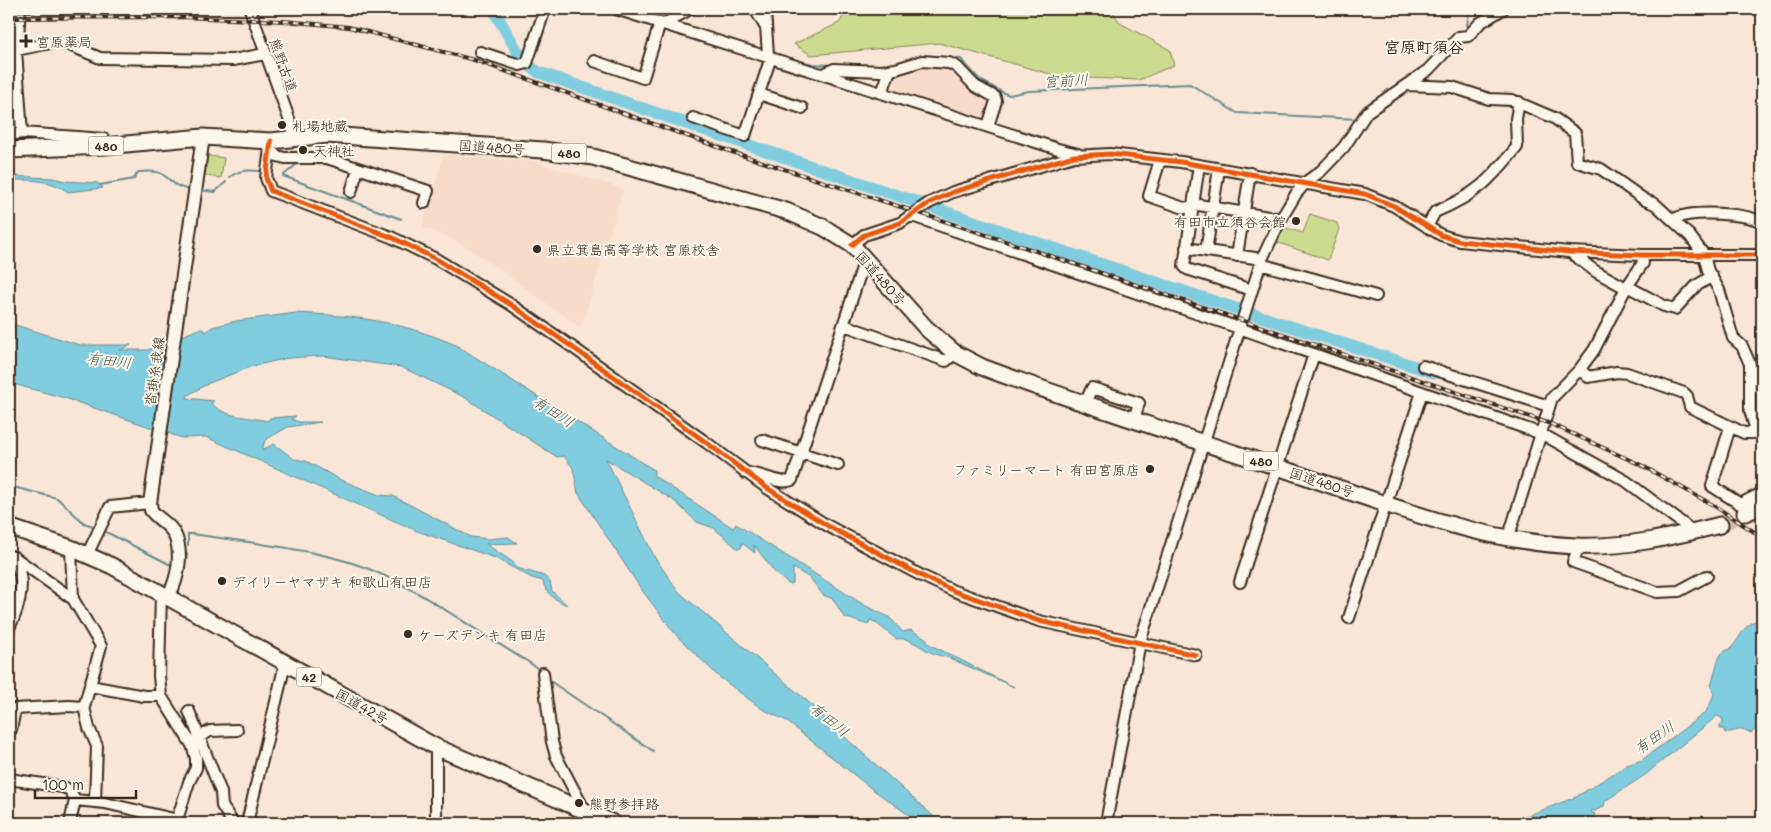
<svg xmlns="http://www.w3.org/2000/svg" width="1771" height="832" font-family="Mali,'Klee One',sans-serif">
<rect width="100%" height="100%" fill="#f9e6d7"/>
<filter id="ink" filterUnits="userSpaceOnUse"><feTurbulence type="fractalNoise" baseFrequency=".02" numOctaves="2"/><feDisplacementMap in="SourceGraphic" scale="10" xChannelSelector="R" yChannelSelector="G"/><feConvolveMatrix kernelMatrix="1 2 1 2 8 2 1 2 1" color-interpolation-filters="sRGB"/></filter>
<g filter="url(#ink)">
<path fill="#f8dbc9" d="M916,63L950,65L992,96L987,121L885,92L891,72Z
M444,155L532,161L623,189L581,328L485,259L452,239L422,227Z"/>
<path fill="#cbdc90" stroke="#838357" d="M848,9H1111L1120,23L1170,50L1174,65L1139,80L1061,77L939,43L811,55L794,44L839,23Z
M202,155L224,158L221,178L199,175Z
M1310,214L1337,223L1339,229L1328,260L1273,241L1280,226L1303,233Z"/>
<path fill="#81cde0" stroke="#658c92" d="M9,176L53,178L65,181L98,183L103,188L68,192C50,179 30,180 9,180Z
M296,313C358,316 399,321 456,345L654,470V476L733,528L736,524L864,605L889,617L903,632L911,630L927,639V643L1014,687L945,656C927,656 914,636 896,639L875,622L870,620L868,625L844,617L833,599L823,595L810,578L793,568V583L790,585L776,574L754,545L755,553L742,543L741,548L738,549L714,528L697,522L673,500L606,459L655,558L679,592L819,711L829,723L941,823H920L872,789L785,720L762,709L718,676L676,635L641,589L578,493L573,468L564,456L557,457L464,397L401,367L323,356L288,358L253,366L209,383L188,395L187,398L214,401L211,403C225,418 247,416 267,421L270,418L296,416L291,419L299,422H321L288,427L265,440L262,450L274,444L294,459L306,461L341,480L379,495L393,496L471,537L488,539L508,537L517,543L486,544L514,563L517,568L544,576L550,582L552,591L567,605C556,600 545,594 543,581L532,578L495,558L417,531L206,437L182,438L65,398L9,383V323L80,345H131L120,350H148L201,328L206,332L212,327L236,321Z
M1762,618V724L1751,733L1743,729L1725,733L1724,729H1720V725L1723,722L1722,718L1717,716L1645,775L1605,801L1604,806L1595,811L1592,810L1591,812L1595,814V818L1576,823H1508L1576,797L1627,765L1642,760L1706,712L1712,700L1714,693L1711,686C1714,677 1717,659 1722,653C1725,650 1730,650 1732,647C1745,632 1740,627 1762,618Z"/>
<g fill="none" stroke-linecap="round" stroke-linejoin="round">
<path stroke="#658c92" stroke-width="2" d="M1464,33L1467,27L1469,9
M775,54L812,64L832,65
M923,57L961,59L980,80L1002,92L1009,95L1029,91L1190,84L1237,113L1358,119
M906,61L916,58
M871,66L887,65
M284,175L298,163H327
M283,176L401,219
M230,177C240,169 250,170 262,171
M100,185L134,179L138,172C145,172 156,170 162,174C174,182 174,187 190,190
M200,190L215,192L226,182
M9,486L57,498L84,523L96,527
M104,531L173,566
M188,545V534H192C249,543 324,549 376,572C429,595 476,632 527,661L537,668L539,673
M183,574L187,554
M547,679L653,751"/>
<path stroke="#81cde0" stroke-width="12" d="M493,9L523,61L538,72C836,176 1135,277 1435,373"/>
<path stroke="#d3c0b2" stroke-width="15" stroke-dasharray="15 8" stroke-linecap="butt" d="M1720,525L1745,513"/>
<g stroke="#3b2a1e" stroke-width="14">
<path id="minor" d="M250,9L293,130
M616,9L1058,149L1078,154
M755,9L766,28
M765,9L768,56
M664,24L690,9
M480,52L520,65L527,63L545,9
M594,61L643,78L660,23
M824,74L834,69L881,71L896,69L922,61L949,63L957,67L975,86L995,97L996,101L988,126
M1407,85L1452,87L1489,99L1512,100L1554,118L1575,133L1577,162L1601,169L1645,200L1655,204L1690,236L1704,255L1708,271L1719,290L1733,338L1742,346L1750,364V410L1756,431
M882,93L890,70
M759,94L802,108
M693,118L745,136L771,57
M22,133L16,50L56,42L67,44L100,58L233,60L265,54
M9,135L22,133L104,139V145
M271,141L266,178L271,191L391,237L436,259L510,304L575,349L707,443L767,488L828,526L922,576L954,591L1039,621L1196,655
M269,149L277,156L285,158H327L428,191L424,203
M1160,160L1149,196L1184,208L1199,205L1281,219
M1199,165L1184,266L1187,269L1252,290
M351,192L358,169
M912,216L1239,328L1542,434L1626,481L1686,526L1688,533
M1674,219C1692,210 1744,213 1762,222
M1427,227L1435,212C1477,194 1488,182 1517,147L1516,119L1519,102
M852,245L864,235L900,223L929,203L953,192L1074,156L1110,154L1181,162L1365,194L1394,206L1441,235L1460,241L1569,252L1642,255H1762
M1186,248L1262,259
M1206,251L1219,169
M1570,252L1595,271L1626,288
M1237,256L1250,173
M1260,264L1376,296
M1627,286L1664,306L1675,309L1696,286L1712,276
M844,325L946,361L955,353
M1423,366L1549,406
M1580,369L1588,377L1617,372L1627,373L1684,393L1687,396L1690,407L1744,433H1753L1761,428
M1085,403L1092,388L1139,403L1134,419
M1730,427L1712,486L1740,504L1762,493
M762,440L838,465
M745,473C760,472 779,486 792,480L865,259
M1508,539L1552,398L1580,369L1594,350L1626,288L1643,263L1642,255
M1575,546L1577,551L1573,562L1657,592L1679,591L1707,576
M71,548L73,599L101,646L84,707
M9,555C29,572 20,607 9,628
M87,555L110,507L150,503
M14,557L73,599
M1240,582L1314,354
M161,593L159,676L161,696L192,745L196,758V768L189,782L176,823
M1349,618L1422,392
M543,673L552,742L556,756L585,811
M90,686L144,696H161
M189,711L221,792L222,806L233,823
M9,731L11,730L15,709L69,706L84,707L89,728L97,746L95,802
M196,739L210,731L237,730
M9,779L63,787L70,790L75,800
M70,823L75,800L105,803L178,820
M247,823L285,664
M436,823V747
M1106,823L1140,642L1262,259L1281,219L1296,194L1306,182L1321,171L1344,147L1367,112L1428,70L1459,37L1468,36L1480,23L1503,9"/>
</g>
<g stroke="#3b2a1e" stroke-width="16">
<path id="major" d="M9,51L16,50L19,9
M168,597C178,580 184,550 173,532C168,523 157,519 151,510L150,503L203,137"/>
</g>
<g stroke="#3b2a1e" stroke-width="19">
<path id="highway" d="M9,150L104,146L203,137L271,141L327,135L543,150L593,157L786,211L823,227L852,245L926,328L955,353L982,367C1083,405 1187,437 1289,471C1382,502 1477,542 1576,546C1625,548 1672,537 1720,525
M1745,513L1762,506
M9,527L71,548L112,566L436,747L613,823"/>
</g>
<use href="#minor" stroke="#fbf7ec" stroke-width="10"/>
<use href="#major" stroke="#fbf7ec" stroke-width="12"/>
<use href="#highway" stroke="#fbf7ec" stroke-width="15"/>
<g stroke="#3b2a1e" stroke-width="4">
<path id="rail" d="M9,10L34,11
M9,18L180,17L284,21L349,27L474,60L732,152L1033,250L1551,424L1641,465L1713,505L1762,537"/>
</g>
<use href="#rail" stroke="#fbf7ec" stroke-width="2" stroke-dasharray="5.5" stroke-linecap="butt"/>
<g stroke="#fbf7ec" stroke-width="8">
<path id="cycleway" d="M271,141L266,178L271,191L391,237L436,259L510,304L575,349L707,443L767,488L828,526L922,576L954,591L1039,621L1196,655
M852,245L864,235L900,223L929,203L953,192L1074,156L1110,154L1181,162L1365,194L1394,206L1441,235L1460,241L1569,252L1642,255H1762"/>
</g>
<use href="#cycleway" stroke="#e8590c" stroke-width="5"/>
</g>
</g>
<g fill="#3b2a1e" stroke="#fbf7ec" stroke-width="2">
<path d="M23.5 33.5h5v5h5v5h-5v5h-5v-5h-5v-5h5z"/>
<circle cx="282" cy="125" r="5"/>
<circle cx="303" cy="150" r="5"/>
<circle cx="1296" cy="221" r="5"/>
<circle cx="537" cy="249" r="5"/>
<circle cx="1150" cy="469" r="5"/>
<circle cx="222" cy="581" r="5"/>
<circle cx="408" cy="634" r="5"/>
<circle cx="579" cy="803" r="5"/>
</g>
<g text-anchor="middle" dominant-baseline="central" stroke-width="4" stroke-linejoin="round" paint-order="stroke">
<g fill="#fbf7ec" stroke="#75685c" stroke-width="1">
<rect x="88.5" y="136.5" width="35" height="19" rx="4"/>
<rect x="551.5" y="143.5" width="35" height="19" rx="4"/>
<rect x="1243.5" y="451.5" width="35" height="19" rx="4"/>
<rect x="296.5" y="667.5" width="25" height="19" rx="4"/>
</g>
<g font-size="12" font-weight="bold" fill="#3b2a1e">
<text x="106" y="146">480</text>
<text x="569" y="153">480</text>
<text x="1261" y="461">480</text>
<text x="309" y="677">42</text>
</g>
<g font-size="14" fill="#3b2a1e" stroke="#fbf7ec" text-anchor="start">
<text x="36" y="41">宮原薬局</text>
<text x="292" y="125">札場地蔵</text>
<text x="313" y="150">天神社</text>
<text x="1286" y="221" text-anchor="end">有田市立須谷会館</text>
<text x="547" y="249">県立箕島高等学校 宮原校舎</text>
<text x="1140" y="469" text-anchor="end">ファミリーマート 有田宮原店</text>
<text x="232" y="581">デイリーヤマザキ 和歌山有田店</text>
<text x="418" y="634">ケーズデンキ 有田店</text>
<text x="589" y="803">熊野参拝路</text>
</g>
<g font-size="14" fill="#3b2a1e" stroke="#fbf7ec">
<text transform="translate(284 65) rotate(70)">熊野古道</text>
<text transform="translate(492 147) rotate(4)">国道480号</text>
<text transform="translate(881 278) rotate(48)">国道480号</text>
<text transform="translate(154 371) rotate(-82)">沓掛糸我線</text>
<text transform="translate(1322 482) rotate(18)">国道480号</text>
<text transform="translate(362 706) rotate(29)">国道42号</text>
</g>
<g font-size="15" font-style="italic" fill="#505b58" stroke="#fbf7ec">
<text transform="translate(1066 80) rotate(-3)">宮前川</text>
<text transform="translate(109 360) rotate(7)">有田川</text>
<text transform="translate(554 411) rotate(33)">有田川</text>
<text transform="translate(830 719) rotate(39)">有田川</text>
<text transform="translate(1654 737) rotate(-35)">有田川</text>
</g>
<g font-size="16" font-weight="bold" fill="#3b2a1e" stroke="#fbf7ec">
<text x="1424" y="46">宮原町須谷</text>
</g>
</g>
<rect width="1771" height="832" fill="none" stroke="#fbf7ec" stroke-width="30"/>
<rect x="15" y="15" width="1741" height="802" fill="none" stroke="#3b2a1e" stroke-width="2" filter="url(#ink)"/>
<path d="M35 790v8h101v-8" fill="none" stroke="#3b2a1e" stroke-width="2.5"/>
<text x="42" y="790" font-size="15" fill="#3b2a1e" stroke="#fbf7ec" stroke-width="4" paint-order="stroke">100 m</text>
</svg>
